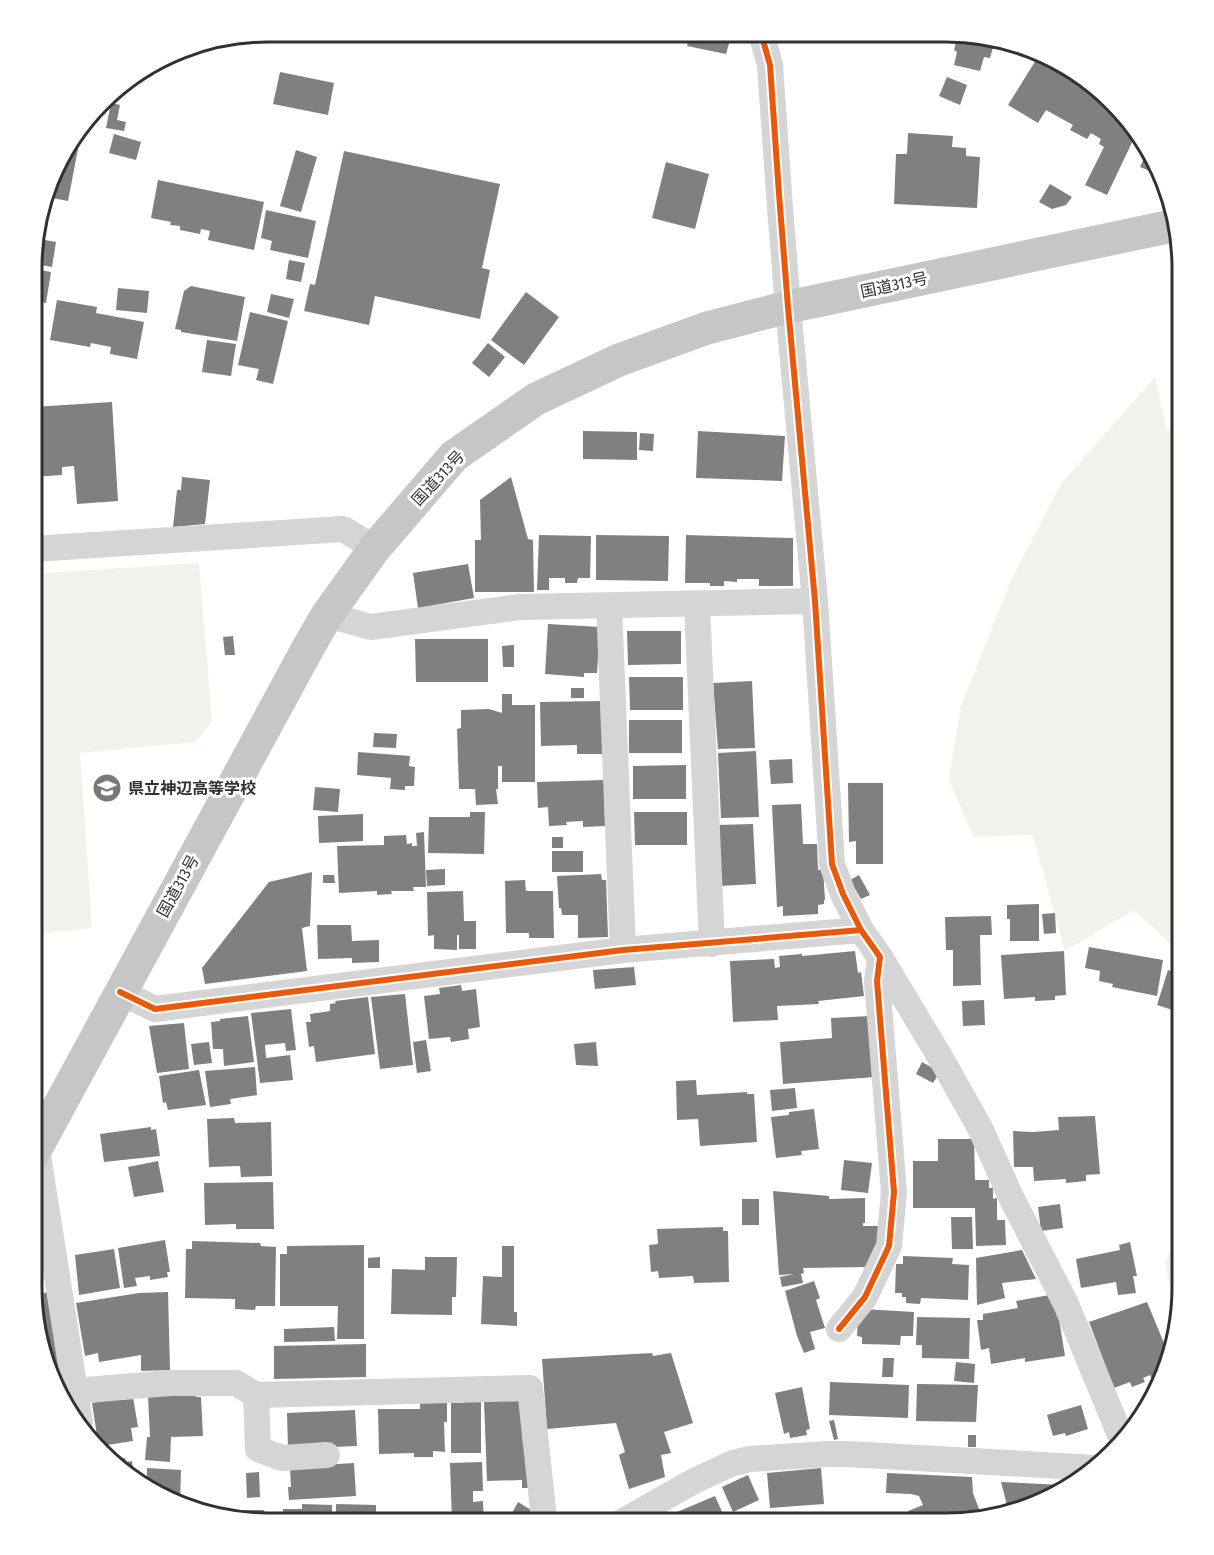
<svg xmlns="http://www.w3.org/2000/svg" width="1214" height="1555" font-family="'Fira Sans Condensed','Noto Sans JP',sans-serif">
<rect width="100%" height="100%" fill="#fff"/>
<path fill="#f0f2eb" d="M1155,377L1167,430L1182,435V954L1134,910L1065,951L1033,835L973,837L949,779L960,709L1010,583L1061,484Z
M199,563L212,722L195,742L80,753L92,928L32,935L33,574Z
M1182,1228V1302L1177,1318L1165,1263Z"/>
<path fill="#808080" d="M690,33H732L726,54L687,46Z
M958,34H977L998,41L997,45L994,44L990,58L984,57L980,71L954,65L957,52L954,50Z
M1036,60L1061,74L1062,71L1089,84L1136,134L1107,195L1085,185L1104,147L1099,144L1101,139L1091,133L1087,139L1070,130L1073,125L1046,110L1038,123L1008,105Z
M280,72L334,83L328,115L273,104Z
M947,77L967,85L960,105L939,96Z
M111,103L120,105L117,120L126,122L124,131L106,128Z
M908,133L953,136L952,147L966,148V156L980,157L977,208L894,204L896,154H907Z
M114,134L141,142L136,160L109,153Z
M66,146L78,149L68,201L47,197L63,150Z
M1149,147L1151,150L1162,176L1140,167Z
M296,150L317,157L301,212L280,206Z
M344,151L500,184L482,268L490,270L480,319L375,296L369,325L304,311L310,284L315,285Z
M666,162L709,174L695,229L652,218Z
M158,180L264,202L254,250L208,240L210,231L201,229L200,234L180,230V226L170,225L171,222L151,218Z
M1050,184L1072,197L1066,205L1052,209L1039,202Z
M266,210L316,221L308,258L270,250L272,241L261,238Z
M34,238L56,242L52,267L34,264Z
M289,260L305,263L301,282L286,279Z
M34,269L51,272L46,303L33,300Z
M191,286L245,297L237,341L181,332V330L175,329L184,291Z
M118,288L149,291L147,313L116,310Z
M526,292L559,317L524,365L491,340Z
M271,294L294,299L289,318L267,312Z
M57,300L97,307L96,313L144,322L137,359L110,354L111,347L91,343L90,347L50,340Z
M250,312L288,321L273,384L256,380L259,369L238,365Z
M207,340L236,344L231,376L202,372Z
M488,343L505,357L489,377L472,363Z
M112,402L118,501L77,504L74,466L62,467V475L33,477V407Z
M583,431L637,432V460L583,459Z
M698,431L785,436L782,481L696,478Z
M640,433L654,434L653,451L639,450Z
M182,477L210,480L205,524L173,527L177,490H181Z
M511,477L528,539L533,540L534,592H475V540H481L480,500Z
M539,535L591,536L590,578H578L577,583H565V578H549V590H537Z
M596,535L669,536L668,581L596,580Z
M686,535L793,538V586H759V579H737V582L724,581V586H710V583H685Z
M468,564L474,598L418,608L413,573Z
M548,624L600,627L597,673H584V677L545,674Z
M627,631H681V664L628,665Z
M233,636L235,655H225L223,637Z
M415,639H488V682H416Z
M514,645V667H503L502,646Z
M629,677H683V710H630Z
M752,681L755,748L718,749L713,683Z
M571,688H584V698H571Z
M502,694H512V705H535V782H502V766H498V789H496L498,804L476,805L475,789H459L457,729L461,728V710L489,709L502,713Z
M602,701L603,754H577V745L541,746L540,702Z
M629,720H682V753H629Z
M374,733L397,734L396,748L373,747Z
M756,751L759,817L721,818L718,753Z
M358,752L410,756L409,766L415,767L414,786H405V790L390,789L391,778L357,775Z
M792,759L793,783L771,784L769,760Z
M686,765V799H633V766Z
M604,780L605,826L583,827V821L566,822L567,825L549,826L548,807L538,808L537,782Z
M848,783H883V864H856V841L849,842Z
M315,787L340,789L338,812L313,810Z
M801,804L803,844H817L818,870L823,869L825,900H824V904L818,905V914L783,916V906L777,907L772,805Z
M470,812H485L484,854L428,853L429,817H470Z
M634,812H687V845H635Z
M363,814V841L319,843L318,816Z
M753,824L756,884L720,886L716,825Z
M424,832L426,887H413L414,891H391L392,894L377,895V891L339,893L337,846L384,845V836L406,835L407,844L412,843V846H417L416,833Z
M552,837H563V848H552Z
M552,851H583V872H552Z
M445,869V885L427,886L426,870Z
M312,872L310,926L302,928L307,971L205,984L202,968L269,882Z
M601,874L602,880H606L608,937L578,938V915H562L561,908H559L557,876Z
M323,875H334L335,883H323Z
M859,875L870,895L861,899L850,880Z
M525,880L526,891H553L554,938H529V933H506L505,881Z
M463,891L464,921H476V949H459V935H457V950L434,949V935L428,936L427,892Z
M1039,904V941H1010V919H1007V905Z
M1055,913L1056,933L1044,934L1042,914Z
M991,916L992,935H980L981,985L953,986V950H946L945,917Z
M317,925H351L352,941L379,940V962L352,963V958L318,959Z
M1089,947L1163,960L1157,996L1112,987L1113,984L1099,981L1100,971L1085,968Z
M855,951L858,973L861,972L864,996L818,1001L819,1004L777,1006L778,1020L733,1022L730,961L774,959L775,968L780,967L779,956L802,954V956L813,955Z
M1064,951L1066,995L1055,996V1000L1035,1001V997L1004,999L1001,955Z
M634,967L636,985L595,989L593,970Z
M1168,970L1182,975V1013L1157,1005Z
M461,985L462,991L476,989L480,1027L468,1029L469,1039L451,1042L450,1037L429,1039L424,996L440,994L439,988Z
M405,994L413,1065L380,1069L371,997Z
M368,997L375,1054L316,1062L314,1046L309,1047L306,1022H311L310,1014L330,1011V1004L336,1003L335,1001Z
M984,1000L985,1025L963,1026L962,1001Z
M291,1009L296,1050L286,1051L285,1043L265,1045L266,1058L290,1055L293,1080L260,1083L251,1013Z
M248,1016L254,1062L224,1066L223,1049H213L211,1022L220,1021V1019Z
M870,1016L875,1077L783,1084L780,1042L832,1038L831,1018Z
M184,1023L189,1069L157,1073L149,1026Z
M426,1040L431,1071L417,1073L413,1042Z
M209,1042L212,1063L194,1065L191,1044Z
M596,1042L598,1066L576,1065L574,1044Z
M922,1062L940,1072L933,1083L916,1074Z
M255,1067L257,1095L230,1099L231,1104L210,1107L205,1071Z
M199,1070L206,1105L168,1110L166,1102L163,1103L159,1076Z
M696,1080L697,1095L747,1092V1094H754L757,1142L700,1146L698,1119L677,1120L676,1081Z
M795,1088L797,1108L772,1111L770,1090Z
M814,1109L819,1149L801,1151L802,1155L776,1158L771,1117L789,1115V1112Z
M1095,1116L1100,1174L1086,1175V1181L1066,1183V1179L1034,1181L1033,1167H1014L1013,1131L1033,1132L1059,1130L1058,1117Z
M234,1118L235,1123L271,1122L272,1176L241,1177L240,1166L209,1167L207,1119Z
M151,1127V1130L156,1129L160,1156L104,1162L100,1134Z
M938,1139H974L975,1180H989V1188H993V1199L997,1198V1220H1005L1006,1245L976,1246L975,1208H913V1161H938Z
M844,1160L872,1163L868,1193L841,1190Z
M158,1161L164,1192L134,1197L128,1167Z
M273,1182L274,1229H236V1224L205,1225L204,1183Z
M773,1191L829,1196V1199L865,1198V1223H863V1226H889L868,1267L803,1268L804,1273L801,1274L803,1283L782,1287L780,1277L794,1274L779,1275Z
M742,1199H759V1225H742Z
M1060,1204L1063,1228L1041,1231L1038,1207Z
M951,1217H972L973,1249H952Z
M723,1227V1231H728L729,1282L694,1283L693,1276L659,1278L658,1271L651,1272L649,1245L658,1244L657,1229Z
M165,1240L170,1272H167L168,1277L150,1280V1276L135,1278L137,1286L124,1288L118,1248Z
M192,1241L260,1243L261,1246L276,1247L275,1306H256L255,1310L235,1309V1299L185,1298L186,1249H192Z
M1130,1242L1137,1276H1133L1136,1293L1118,1295L1116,1282L1081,1288L1076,1259L1120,1250L1119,1245Z
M364,1245V1339H337L338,1306H280V1254H287V1246Z
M502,1246H514V1312H517V1326L481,1324L483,1276L502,1277Z
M114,1249L120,1288L79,1295L75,1255Z
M1022,1250L1036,1279L1002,1283L1005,1298L977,1305L976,1258Z
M903,1256L953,1258L952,1264L969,1265L968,1300L921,1298L920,1304L906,1303V1297H902V1293H895L896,1264H903Z
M380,1257V1268H368V1258Z
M425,1257H457L456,1297H452V1315L391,1314L392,1269L425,1270Z
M814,1281L820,1298L816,1300L825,1328L810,1332L815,1349L804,1353L797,1336L785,1291Z
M49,1292L61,1369L49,1371L39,1348L33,1295Z
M168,1292L170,1370L141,1371V1355L99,1362L98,1353L85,1356L76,1303L139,1293Z
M1055,1294L1065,1356L1025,1362V1358L991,1364L989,1348L981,1350L977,1320H983V1314L1018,1308L1016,1301Z
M1147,1302L1166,1348L1163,1349L1166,1355L1156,1388L1150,1375L1143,1378L1145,1382L1132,1387L1130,1382L1114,1388L1089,1322Z
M863,1309L914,1312L913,1336H901L900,1345L862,1344V1337L857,1336L858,1315Z
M917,1317L970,1318L969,1359L922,1358V1345H916Z
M334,1327L335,1341L284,1342V1329Z
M366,1344V1377L274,1379V1346Z
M652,1353L653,1356L671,1353L693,1423L664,1432L671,1453L661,1455L665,1477L629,1489L619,1455L625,1452L616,1423L547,1429L542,1359Z
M883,1358H894L893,1377H882Z
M956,1362L975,1364L974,1383L954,1381Z
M830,1382L909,1385L908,1418L829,1415Z
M917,1384L978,1385L976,1422L916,1421Z
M802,1387L810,1429L806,1430L807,1435L790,1438L789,1432L784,1434L775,1393Z
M195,1394L196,1397H201L203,1436L171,1437L170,1462L145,1460L147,1437H150L148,1396Z
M133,1397L138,1427L131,1428L133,1441L101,1446L98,1442L92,1403Z
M447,1399V1422H444L445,1452L433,1451V1457H414V1453L379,1454L378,1409H420V1400Z
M464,1400H481V1453H451V1403H464Z
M521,1400L523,1446H525L532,1488H522V1480L487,1481L484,1401Z
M1081,1405L1088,1429L1066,1436L1065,1433L1053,1436L1047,1415Z
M355,1410L357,1446L288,1449L287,1413Z
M834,1420L838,1439L834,1440L829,1421Z
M968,1435H976V1447H968Z
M125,1458L126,1462L132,1461L134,1481L114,1460Z
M482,1462L483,1491H473V1502L483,1501L484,1523H452L450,1463Z
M354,1463L356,1496L289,1500L288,1487H291L290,1467Z
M147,1468L181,1470L180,1505L147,1489Z
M821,1468L824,1504L770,1508L767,1473Z
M259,1472L260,1497L247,1498L246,1473Z
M887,1473L972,1477L973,1493L982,1517L961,1523H913L908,1511L923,1505L919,1496L911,1494L886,1493Z
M748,1475L759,1500L733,1512L722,1487Z
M1001,1482L1063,1485L1065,1492L1008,1509Z
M715,1496L727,1523H651Z
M518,1502L536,1513L531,1523H516L520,1517L512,1513Z
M302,1504L332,1505V1523H283V1509H302Z
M336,1504L376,1505V1523H336Z
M238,1510H264V1514H279L278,1523H252L238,1520Z
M810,1514L814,1522L826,1517L829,1523H787Z"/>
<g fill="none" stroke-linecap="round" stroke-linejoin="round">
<path stroke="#d5d5d5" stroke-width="26" d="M761,33L770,65L779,194L788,307L815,601L832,864L843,894L861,930L880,957L877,981L894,1192L889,1246L865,1297L839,1329
M33,549L343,529L375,548
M697,604L712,944
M609,605L623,950
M327,615L371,627L520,607L815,601
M880,957L943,1062L981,1130L1010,1195L1066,1304L1123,1442
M120,992L155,1009L623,950L861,930
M35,1136L80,1423
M75,1391L169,1383H236L256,1395L258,1449L282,1458L327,1455
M256,1395L530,1388L544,1519L546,1523
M620,1523L694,1481L733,1463L750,1459L828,1454H847L1096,1468"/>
<path stroke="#c6c6c6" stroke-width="33" d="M32,1156L308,648L327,615L375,548L454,456L536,399L619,360L707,328L788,307L1177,225"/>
<g stroke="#fff" stroke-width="10">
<path id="cycleway" d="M761,33L770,65L779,194L788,307L815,601L832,864L843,894L861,930L880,957L877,981L894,1192L889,1246L865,1297L839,1329
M120,992L155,1009L623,950L861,930"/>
</g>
<use href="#cycleway" stroke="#e8590c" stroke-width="6"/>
</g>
<defs>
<g id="school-disc" transform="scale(1.5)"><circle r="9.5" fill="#797979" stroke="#fff"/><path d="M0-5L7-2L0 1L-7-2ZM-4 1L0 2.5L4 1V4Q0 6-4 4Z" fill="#fff"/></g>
</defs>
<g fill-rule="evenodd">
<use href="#school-disc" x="107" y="788"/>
</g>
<g text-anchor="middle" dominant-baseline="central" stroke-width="6" stroke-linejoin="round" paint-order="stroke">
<g font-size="16" fill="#313131" stroke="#fff">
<text transform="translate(894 285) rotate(-12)">国道313号</text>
<text transform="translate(438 478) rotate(-47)">国道313号</text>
<text transform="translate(178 886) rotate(-61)">国道313号</text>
</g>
<g font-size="16" font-weight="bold" fill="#313131" stroke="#fff" text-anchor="start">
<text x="128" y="788">県立神辺高等学校</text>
</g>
</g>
<path d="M0 0H1214V1555H0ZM268 42H946A226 226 0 0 1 1172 268V1287A226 226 0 0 1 946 1513H268A226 226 0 0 1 42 1287V268A226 226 0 0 1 268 42Z" fill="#fff" fill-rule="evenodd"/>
<path fill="none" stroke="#313131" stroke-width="3" d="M268 42H946A226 226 0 0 1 1172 268V1287A226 226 0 0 1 946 1513H268A226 226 0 0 1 42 1287V268A226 226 0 0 1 268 42Z"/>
</svg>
